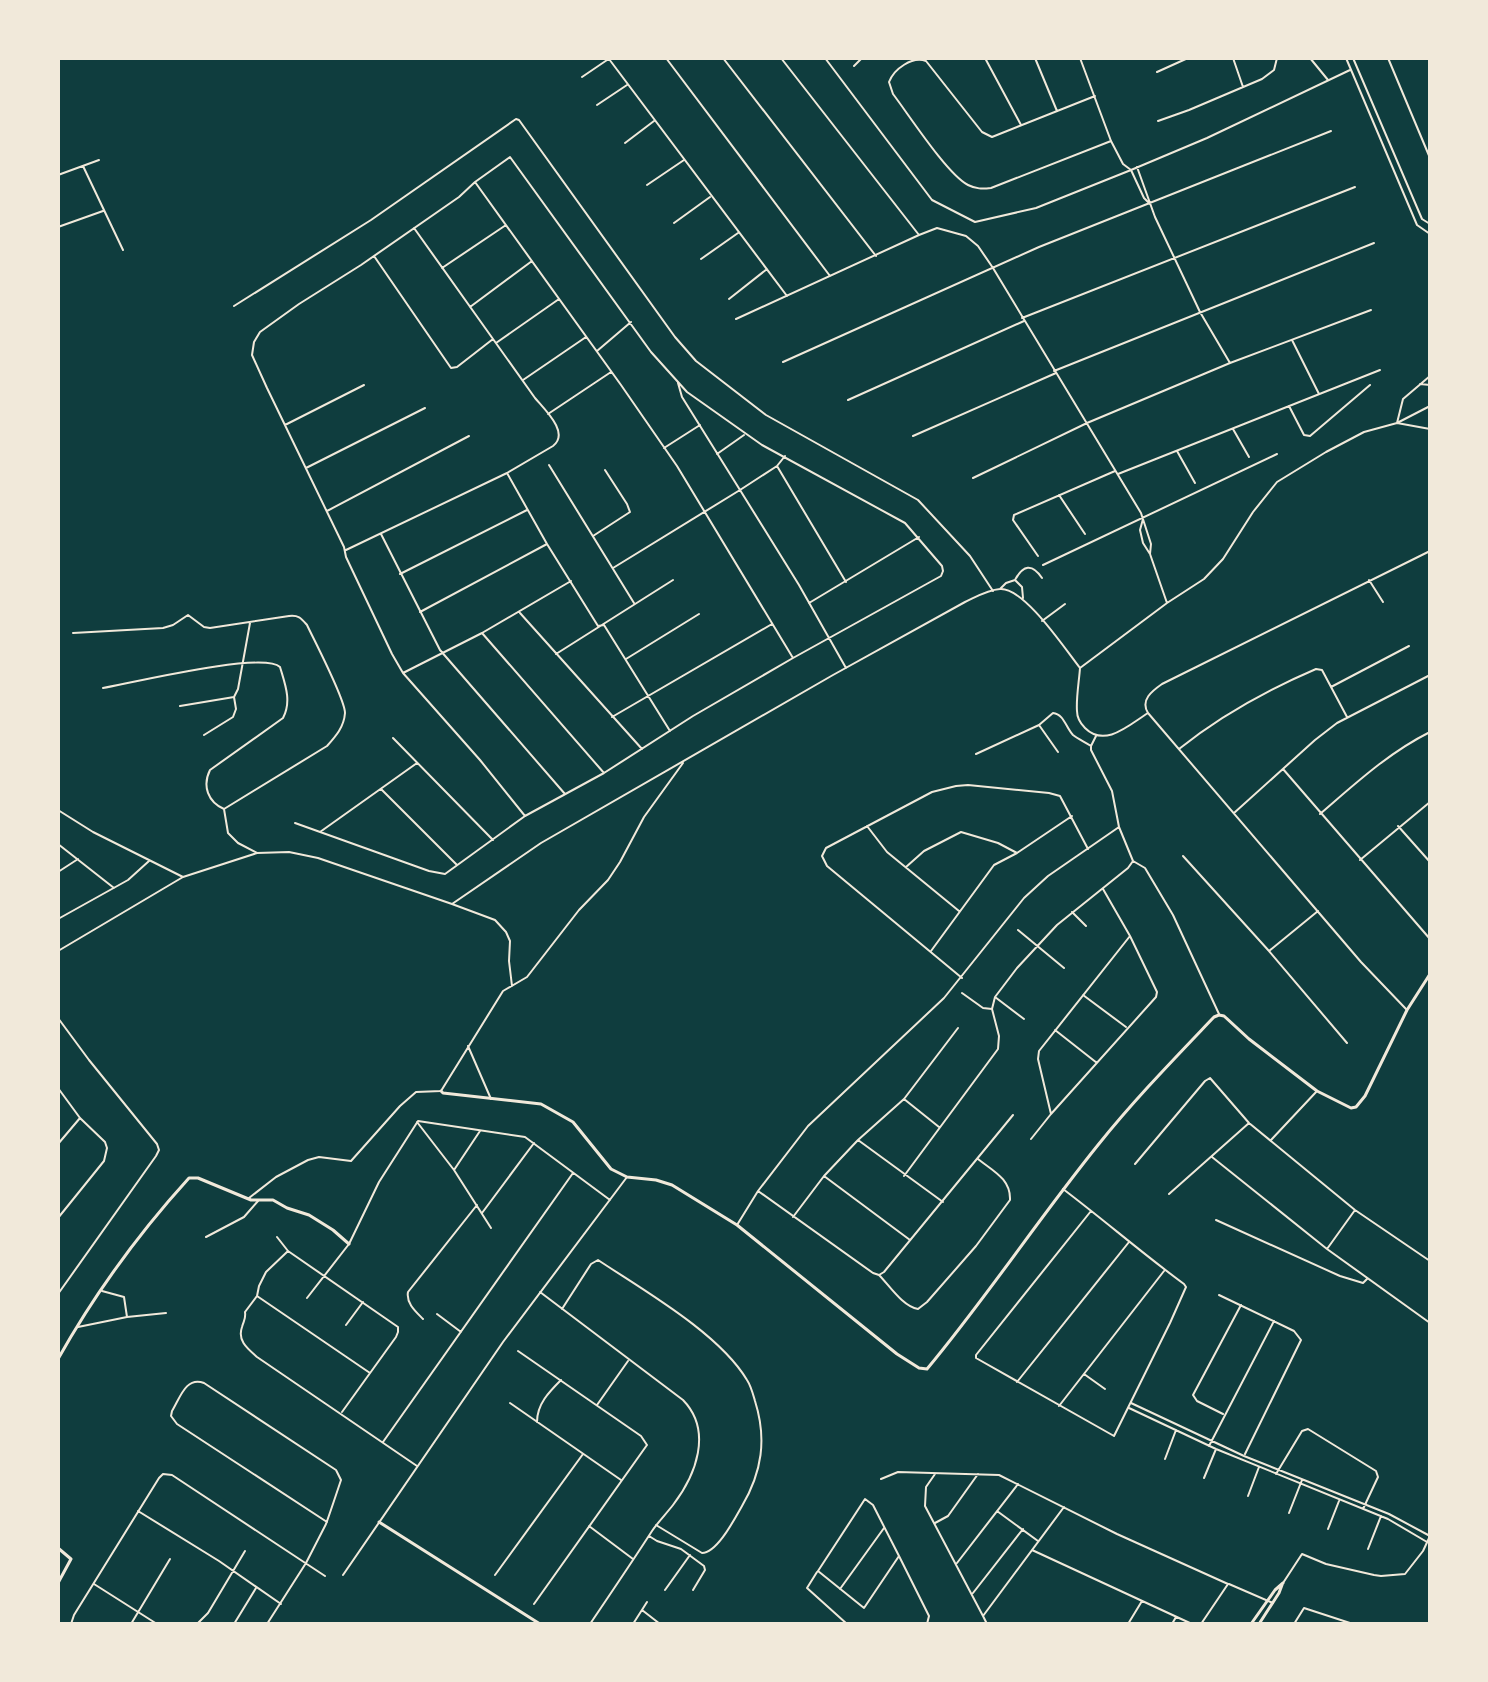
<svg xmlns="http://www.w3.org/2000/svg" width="1488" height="1682" font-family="'DejaVu Sans',sans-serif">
<rect width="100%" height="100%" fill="#0f3d3e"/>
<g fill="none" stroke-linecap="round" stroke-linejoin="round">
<path stroke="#f1e9da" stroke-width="2" d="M666,58L830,276
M723,58L876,256
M781,58L919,235
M825,58L932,200L975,222L1036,208L1131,170L1207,138L1350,70
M985,58L1021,125
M1035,58L1057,111
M1080,58L1111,141L1123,164L1131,170L1144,198L1150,204
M1233,58L1243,87
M1310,58L1328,80
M1346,58L1417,225L1430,234
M1353,58L1422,219L1430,224
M1388,58L1430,158
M609,59L787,296
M854,66L862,58
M1157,72L1188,58
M582,77L610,58
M1095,96L992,137L982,132L926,61C912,56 894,69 889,82L893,94C909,115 947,174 968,185C976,189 982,189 991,188L1111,141
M597,105L627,85
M1158,121L1189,110L1262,79L1274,70L1277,58
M625,143L654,121
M83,166L123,250
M1137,167L1155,217L1200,312L1230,363
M58,175L99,160
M647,185L684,160
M674,223L710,197
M58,227L103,211
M374,256L451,368L457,367L493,339
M701,259L738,233
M442,268L506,225
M729,299L767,269
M234,306L371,220L516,119L519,120L675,337L696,361L766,415L918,500L970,556L993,591
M470,307L532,261
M1022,318L1355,187
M736,319L919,235L937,228L966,236L978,246L993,268L1141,513L1151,544L1150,554
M1292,340L1319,394
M496,343L559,299
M597,351L631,322
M783,362L1039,247L1331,131
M1054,371L1374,243
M523,380L586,337
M678,383L682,397L740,490L777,466L785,456
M1420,384L1430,385
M848,400L1024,321
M1289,406L1304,435L1310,436L1370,385
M548,414L611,372
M1397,423L1430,406
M1397,423L1430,429
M285,425L364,385
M1233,429L1249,457
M913,436L1056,373
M664,448L700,425
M1177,451L1195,483
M717,454L744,435
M549,465L634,603
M777,466L846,582
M306,468L425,408
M507,473L547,544L598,626L604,625L670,731
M1118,474L1380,370
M973,478L1087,423L1230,363L1371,310
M1059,495L1085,534
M327,511L469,436
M1143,519L1140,530L1143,543L1150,554L1167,603
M381,534L440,650L565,794
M593,536L630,512L627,504L605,470
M346,550L507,473L553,446C570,433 545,410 535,398L414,228
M1038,556L1013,520L1014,515L1115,471
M1043,565L1277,454
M613,568L740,490L799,585L846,668
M400,574L527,510
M1015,580C1023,565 1032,563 1042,578
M1015,580L1022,587L1023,598
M1369,580L1383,602
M1000,589L1006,583L1015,580
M809,603L919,537
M420,612L547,544
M520,613L642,749
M1042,621L1065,604
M73,633L163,628L173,625L188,615L204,627L210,628L289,616C299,615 301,618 307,625C315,642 345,699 345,713C344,727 336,736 327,746L224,809L228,833L238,843L257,853
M482,633L604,773
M556,654L673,580
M626,659L699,614
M1080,668L1167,603L1204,579L1223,559L1253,512L1277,482L1326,452L1364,432L1397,423L1403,399L1430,376
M403,673L482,633L571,581
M1331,687L1409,646
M103,688C131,683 263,651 280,667C285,684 292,701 283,718L210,770C202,786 208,802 224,809
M180,706L234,697L238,689L250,623
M612,717L772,624
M1039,725L1058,752
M204,735L233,717L236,709L234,697
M393,738L493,840
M1179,749C1220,716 1267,690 1316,669L1322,670L1347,717
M976,754L1039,725L1053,713C1064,714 1066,728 1073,735C1078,739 1085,742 1091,746
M1283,769L1430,939
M381,789L457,865
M58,810L93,832L183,877
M1234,813L1315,740L1337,723L1430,675
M1320,814C1355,784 1388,753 1430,732
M525,816L480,760L403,673L392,654L346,557L344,547L267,388L252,355L254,342L260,332L299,304L361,265L459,197L475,182L621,385L677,466L793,658
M295,823L429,871L445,874L525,816L604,773L693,716L793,658L941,576L943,571L942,566L905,523L762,445L687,392L651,352L510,157L475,182
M867,826L887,852L959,911
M1398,826L1430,862
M320,832L417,763
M58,844L114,888
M1183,856L1269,951L1347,1043
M1360,860L1430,802
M1133,861L1145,868L1173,915L1219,1014
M906,867L924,851L961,832L998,843L1017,853
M58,872L78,859
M1103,889L1130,936L1157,992L1156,997L1051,1114L1038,1059L1039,1051L1130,936
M452,904L495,920L506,932L510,941L509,961L512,986
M1072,912L1086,926
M58,919L128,880L149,861
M1018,930L1064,968
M58,951L183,877L257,853L289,852L318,858L452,904L541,843L833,675L965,602C976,597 987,590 1000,589C1024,587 1065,649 1080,668C1079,682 1076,698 1077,711C1077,718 1081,724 1085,728C1105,748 1129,725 1148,713
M931,951L994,865L1017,853L1072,816
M1269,951L1318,911
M962,978L827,866L822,856L826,848L932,792L956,786L968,785L1049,793L1060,796L1088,849
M962,993L983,1008L992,1009
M1083,995L1126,1027
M995,997L1024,1019
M1406,1009L1361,962L1148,713C1140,700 1152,691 1162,684L1430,551
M58,1018L89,1060L157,1144L159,1150L156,1156L58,1294
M1055,1030L1097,1063
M468,1046L491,1099
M58,1088L80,1118L105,1142L107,1148L104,1161L58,1218
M904,1099L939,1127
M417,1122L454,1170L491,1228
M1031,1139L1051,1114
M858,1140L943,1202
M1271,1140L1317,1091
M58,1144L80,1118
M1212,1157L1327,1249L1430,1323
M1135,1164L1205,1081L1210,1078L1249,1123L1355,1210L1430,1261
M454,1170L480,1131
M824,1176L910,1240
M904,1176L998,1049L999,1036L992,1009L995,997L1017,968L1057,925L1128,868L1133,861L1119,827
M1063,1189C1104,1220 1143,1254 1184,1284L1186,1287L1170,1323L1114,1436L976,1358V1355L1091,1211
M758,1191L873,1273L879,1275L884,1272L1013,1115
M1169,1194L1249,1123
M249,1198L276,1177L308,1160L319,1157L351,1161L400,1106L416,1092L441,1091L503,991L527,977L579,910L608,880L620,862L644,817L683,763
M482,1213L534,1143
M793,1217L824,1176L858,1140L904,1099L958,1028
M1216,1220L1340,1276L1363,1283L1367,1279
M737,1225L758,1191L808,1126L944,998L1024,898L1048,876L1119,827L1112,791L1091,750V746L1096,736
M206,1237L244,1217L258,1201
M277,1237L288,1251L398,1327V1332L396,1337L342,1412
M1327,1249L1355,1210
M288,1251L266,1272L259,1286L257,1296L245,1312C246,1319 244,1320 242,1327C237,1341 248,1349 257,1357L417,1466
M879,1275C889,1285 903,1307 918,1309L927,1302L976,1246L1010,1200C1011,1179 993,1171 978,1159
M102,1291L124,1297L127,1317
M540,1292L683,1400C713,1431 696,1475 673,1505C666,1514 658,1522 652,1531C632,1562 611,1593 590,1624
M1219,1295L1294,1331L1301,1340L1245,1454
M257,1296L370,1373
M307,1298L349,1244L379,1182L418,1121L525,1137L610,1200
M562,1309L591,1264L598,1260C643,1290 719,1333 747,1380C751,1386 753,1394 755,1401C767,1439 762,1472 742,1506C734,1520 717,1553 702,1553L656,1525
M437,1314L461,1332
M423,1319C415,1311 406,1303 408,1292L477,1205
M346,1325L363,1302
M78,1327L127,1317L166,1313
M518,1351L641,1436L647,1445L534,1604
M1084,1374L1105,1389
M1017,1382L1129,1242
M510,1403L621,1480
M1131,1403L1244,1456L1389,1514L1430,1536L1423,1551L1405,1574L1381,1576L1374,1575L1326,1564L1302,1554L1283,1583
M597,1405L628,1361
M1059,1406L1164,1271
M1129,1408L1216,1449L1388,1519L1427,1542
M1223,1414L1197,1401L1193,1395L1241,1305
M537,1422C537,1404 549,1392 561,1380
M383,1442L573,1173
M1209,1446L1274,1321
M1165,1459L1176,1430
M935,1474L926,1487L925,1506L983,1616L1064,1507
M1276,1474L1302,1431L1308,1429L1376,1471L1378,1477L1363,1509
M1204,1478L1216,1449
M881,1479L898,1472L999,1475L1117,1534L1228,1584L1201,1624
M1248,1496L1259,1467
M865,1499L873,1505L899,1556L864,1608L818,1571Z
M138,1511L219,1561L281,1604
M997,1511L1038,1541
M1289,1513L1302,1480
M935,1523L948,1516L978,1474
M589,1526L633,1559
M1328,1529L1339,1501
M649,1536L657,1541L681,1549L704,1566L705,1570L693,1590
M1368,1549L1381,1516
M1032,1550L1192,1624
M899,1556L929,1616L927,1624
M957,1563L1018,1484
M817,1572L807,1588L847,1624
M343,1575L503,1342L627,1177
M495,1575L583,1454
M94,1584L157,1624
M1229,1584L1273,1603
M840,1589L884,1528
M665,1590L690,1555
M973,1593L1023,1529
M642,1610L660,1624
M983,1616L987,1624
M71,1624L74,1615L159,1478L163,1474L172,1475L325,1576
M131,1624L170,1559
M197,1624L208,1613L245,1551
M234,1624L256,1588
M267,1624L306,1563L326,1524C331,1510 336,1495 341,1480L336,1470L204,1383C186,1376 180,1398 172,1411L171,1416L177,1424L327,1522
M633,1624L647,1602
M1128,1624L1142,1601
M1172,1624L1176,1617
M1294,1624L1304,1608L1353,1624"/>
<path stroke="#f1e9da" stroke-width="3" d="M441,1091L443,1093L541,1104L573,1122L611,1169L627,1177L656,1180L672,1185L737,1225L897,1354L919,1368L927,1369C987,1297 1039,1218 1098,1145C1134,1100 1174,1059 1214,1017L1219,1015L1224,1016L1249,1039L1317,1091L1351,1108L1356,1107L1365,1096L1407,1010L1430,974
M58,1359C94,1295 139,1233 189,1178H198L251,1200H273L287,1208L309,1215L333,1230L349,1244
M379,1522L540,1624
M58,1548L71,1559L58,1583
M1251,1624L1275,1590L1283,1583
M1259,1624L1279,1593L1282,1585"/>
</g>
<rect width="1488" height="1682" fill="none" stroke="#f1e9da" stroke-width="120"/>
</svg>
